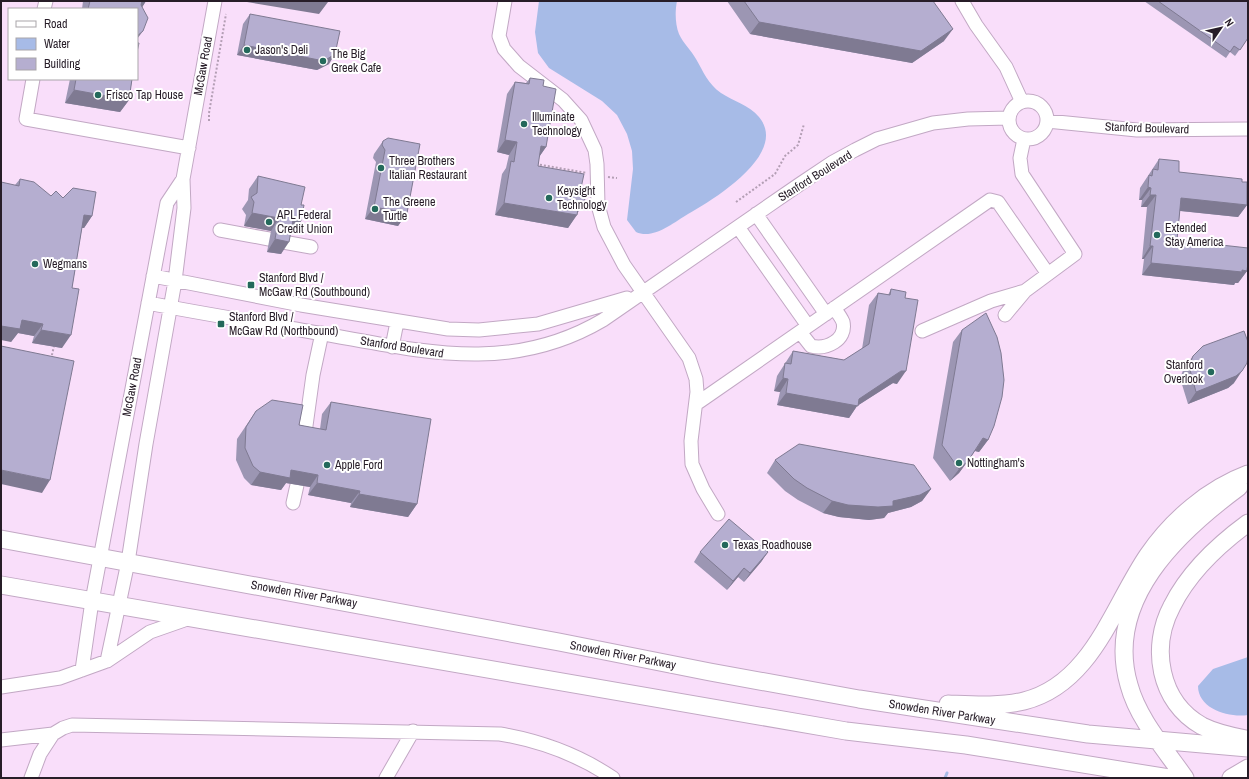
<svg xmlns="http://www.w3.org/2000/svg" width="1249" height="779" font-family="'Archivo Narrow',sans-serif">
<rect width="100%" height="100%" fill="#f9defa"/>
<path fill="#a7bbe7" d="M539,1H677C675,11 675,24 679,34C683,43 691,50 696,59C703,71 708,84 721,93C733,101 749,105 759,117C789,153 715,199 688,214C673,223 653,240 636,232L627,220L633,169L632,151L627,134L617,115L602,101L549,68L538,53L535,32Z
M1248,657V715C1229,718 1198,709 1198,686L1213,669Z"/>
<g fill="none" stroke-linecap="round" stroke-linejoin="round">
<path stroke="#a7bbe7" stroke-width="3" d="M945,778L947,773"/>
<g stroke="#c2a8c4" stroke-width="15">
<path id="minor" d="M505,1L499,36L504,49L519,66L563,100L581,120L595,150L597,164L598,205L604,227L624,265L689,358L696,379L697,392L691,441L692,464L703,489L718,514
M962,1L976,25L1006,67L1022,102
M44,9L46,1
M33,79L26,119L189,148
M1009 120a19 19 0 1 1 38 0a19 19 0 1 1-38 0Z
M1047,121L1137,130L1248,129
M756,214L826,314
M738,227L808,326
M220,230L269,239
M283,242L311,247
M153,276L301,305L448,329L479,330L538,324L627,298
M148,303C204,314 261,323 318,333C418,350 508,376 603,320L800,184L833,162L855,150L877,139L933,123L968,119L1009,118
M1005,315L1025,291L1075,254L1022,174L1020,158L1024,139
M922,331L991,301L1025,291
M800,332L811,346C826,350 847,340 843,322C841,317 837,312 834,308
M392,347L397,322
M696,404L990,200L998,202L1048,274
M304,440L313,375L322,333
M293,503L297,485
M107,661L128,562L146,444L175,281L184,208L183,179L215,1
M82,670L92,601L167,203L183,179
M1,687L60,678L107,661L150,632L190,618
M1,740L53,734L63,728L72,725L500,734C541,741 579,755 613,778
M31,778L40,754L53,734
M386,778L413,731"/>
</g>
<g stroke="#c2a8c4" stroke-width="19">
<path id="major" d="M1,539L559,642L710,672L859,699L1088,734L1248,748
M1,585L846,731L966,745L1169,778
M948,704C973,705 999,707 1024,701C1092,684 1113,606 1148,555C1172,520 1208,489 1248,474
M1246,739C1230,736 1216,733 1202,726C1159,702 1150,647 1172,606C1189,572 1218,545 1248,523
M1185,778C1165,749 1138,719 1129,685C1104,600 1178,532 1239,487
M1231,778L1248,768"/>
</g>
<path stroke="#b39eb4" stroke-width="2" stroke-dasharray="2 2" stroke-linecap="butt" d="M209,121V113L226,14
M536,164L587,173
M608,177L617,178
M736,202L775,174L785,156L798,145L804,124
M51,359L54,346"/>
<use href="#minor" stroke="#fff" stroke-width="13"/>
<use href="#major" stroke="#fff" stroke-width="17"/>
</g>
<path fill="#9c96b3" d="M83,1H146L142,7L137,9H82Z
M727,1H933L944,41L912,63L750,34Z
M1144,1H1248V38L1235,56L1230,52L1226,58Z
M250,14L329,64L317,70L237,55L243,24Z
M530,78L543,86L546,147L539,157L538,166L581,188L584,203L568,228L495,215L502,174L506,168L509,155L497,152L507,94L515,82L526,83Z
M70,79H132L129,100L120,112L65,103Z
M383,141L407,213L398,226L365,219L376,162L373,158L374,154Z
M1159,159L1179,172L1242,182L1247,205L1238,217L1180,211L1177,240L1247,271L1238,283H1235L1234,285L1142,275L1144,259H1142L1147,207H1141L1142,200H1139L1140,188Z
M258,176L301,205V221L292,233H291L281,254L267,252L271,231L244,226L246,215L242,209L248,200L249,189Z
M20,179L51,196L63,198L92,216L84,228H82L62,348L32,343L34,336L18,333L11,342L15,185Z
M891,289L905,298L897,384L893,383L857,406L849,418L777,405L780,392L774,391L777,376L793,351L844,360L862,349L869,305L878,293L888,295Z
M962,330L988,440L979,452L975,451L959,473L950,481L933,458L953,342Z
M1193,356L1234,383L1228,388L1188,404L1180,378L1184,368Z
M331,402L417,504L408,517L350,507L351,503L308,495L310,487L286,483L281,490L251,485L244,478L236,460L237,439L256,411L299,425L320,429L322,414Z
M775,460L931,489L922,501L911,507L888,513L884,518L869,520L839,517L823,513L798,500L785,491L767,473Z
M700,552H768L761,562L744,582L738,577L727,590L694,562Z"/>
<path fill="#7f7a92" d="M142,1H146L138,14Z
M247,1H322L328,2L319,14L247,2Z
M759,22L953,29L944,41L912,63L750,34Z
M143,31L137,39V36Z
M244,45L335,54L329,64L317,70L237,55Z
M74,90L129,100L120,112L65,103Z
M505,140L517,142L509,155L497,152Z
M541,146L546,147L537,160Z
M1148,187L1151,188L1142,200H1139Z
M1150,195H1156L1147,207H1141Z
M1181,198L1247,205L1238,217L1172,210Z
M579,202L584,203L575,215H577L568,228L495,215L504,203Z
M374,207L407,213L398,226L365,219Z
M252,213L279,218L271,231L244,226Z
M84,215L92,216L84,228L76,227Z
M293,220L301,221L292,233L285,232Z
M275,239L289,242L281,254L267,252Z
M1150,246H1153L1144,259H1142Z
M1248,260L1247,271L1238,283H1235L1234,285L1142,275L1151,263Z
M22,320L43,324L34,336L18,333L11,342L1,340V326Z
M41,330L71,335L62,348L32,343Z
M901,371H906L897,384L893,383L857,406L849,418L777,405L786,393L859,399Z
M1242,371L1234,383L1228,388L1188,404L1196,392Z
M783,378L788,379L780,392L774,391Z
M983,438L988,440L979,452L975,451Z
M968,461L959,473L950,481L959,469Z
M1,470L50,480L42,493L1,484Z
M291,470L318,475L310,487L286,483L281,490L251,485L260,472Z
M317,483L360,491L351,503L308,495Z
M931,489L922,501L911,507L888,513L884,518L869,520L839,517L823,513L832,501Z
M359,494L417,504L408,517L350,507Z
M768,552L761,562L744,582L750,573Z
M744,568L738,577L727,590L733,581Z"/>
<path fill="#b5aed0" stroke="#7f7a92" d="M90,1H142L141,5L148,18L143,31L137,36V9H88Z
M744,1H933L953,29L921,51L759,22Z
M1158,1H1248V38L1240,50L1234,46L1230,52Z
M250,14L340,31L335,54L324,61L244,45Z
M137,43H139L137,52Z
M530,78L544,80L543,86L556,89L546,147L541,146L538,166L584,174L581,188L587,189L584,203L579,202L577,215L504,203L511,161L514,162L517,142L505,140L515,82L529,84Z
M76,79H132L129,100L74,90Z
M388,138L420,144L407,213L374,207L385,150L382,145L383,141Z
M1159,159L1179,161V172L1242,179V182H1247V205L1181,198L1177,240L1248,248V262L1247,271L1242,270V272L1151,263L1153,246H1150L1156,195H1150L1151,188L1148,187L1149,175L1152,176L1153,169L1158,170Z
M258,176L305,187L301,205H304L301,221L293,220L289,242L275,239L279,218L252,213L254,202L251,197L257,193Z
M20,179L34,182L51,196L56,191L63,198L73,188L96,192L92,216L84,215L72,288L79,289L71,335L41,330L43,324L22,320L20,329L1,326V182L19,186Z
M891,289L906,292L905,298L918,300L906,371H901L859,399L858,406L786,393L788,379L783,378L785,363L791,364L793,351L844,360L869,344L878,293L890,295Z
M986,313L997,337L1001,353L1004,380L1002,397L994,426L988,440L983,438L968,461L959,469L942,445L962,330Z
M1244,331L1248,342V356L1247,363L1242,371L1236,376L1196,392L1189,366L1193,356L1203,346Z
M1,346L74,361L50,480L1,470Z
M272,400L303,405L299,425L326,430L331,402L431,419L417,504L359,494L360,491L317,483L318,475L291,470L290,478L260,472L253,466L245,448L246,427L256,411Z
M799,444L914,465L931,489L920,495L893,501V506L878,507L848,505L832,501L807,488L794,479L775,460Z
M729,519L768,552L750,573L744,568L733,581L700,552Z"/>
<g fill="#24695b" stroke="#fff" stroke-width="1.5">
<circle cx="247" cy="50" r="4"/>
<circle cx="323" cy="61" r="4"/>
<circle cx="98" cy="95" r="4"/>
<circle cx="524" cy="124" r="4"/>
<circle cx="381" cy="168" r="4"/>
<circle cx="549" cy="198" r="4"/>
<circle cx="375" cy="209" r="4"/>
<circle cx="269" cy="222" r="4"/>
<circle cx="1157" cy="235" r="4"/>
<circle cx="35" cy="264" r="4"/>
<rect x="247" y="281" width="8" height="8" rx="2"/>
<rect x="217" y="320" width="8" height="8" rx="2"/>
<circle cx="1211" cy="372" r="4"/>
<circle cx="959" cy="463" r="4"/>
<circle cx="327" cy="465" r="4"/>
<circle cx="725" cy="545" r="4"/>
</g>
<g text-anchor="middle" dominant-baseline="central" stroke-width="4" stroke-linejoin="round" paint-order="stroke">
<g font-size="12" fill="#271d28" stroke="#fff" text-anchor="start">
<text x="255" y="50">Jason's Deli</text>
<text x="331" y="54">The Big<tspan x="331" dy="14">Greek Cafe</tspan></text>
<text x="106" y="95">Frisco Tap House</text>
<text x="532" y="117">Illuminate<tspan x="532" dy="14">Technology</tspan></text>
<text x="389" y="161">Three Brothers<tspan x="389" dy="14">Italian Restaurant</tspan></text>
<text x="557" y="191">Keysight<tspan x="557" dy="14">Technology</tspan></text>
<text x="383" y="202">The Greene<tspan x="383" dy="14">Turtle</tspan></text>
<text x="277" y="215">APL Federal<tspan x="277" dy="14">Credit Union</tspan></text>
<text x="1165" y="228">Extended<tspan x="1165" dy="14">Stay America</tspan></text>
<text x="43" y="264">Wegmans</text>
<text x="259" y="278">Stanford Blvd /<tspan x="259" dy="14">McGaw Rd (Southbound)</tspan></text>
<text x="229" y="317">Stanford Blvd /<tspan x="229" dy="14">McGaw Rd (Northbound)</tspan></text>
<text x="1203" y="365" text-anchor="end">Stanford<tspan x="1203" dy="14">Overlook</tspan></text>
<text x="967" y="463">Nottingham's</text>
<text x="335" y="465">Apple Ford</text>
<text x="733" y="545">Texas Roadhouse</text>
</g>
<g font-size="12" fill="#271d28" stroke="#fff">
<text transform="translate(203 66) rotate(-80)">McGaw Road</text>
<text transform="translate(1147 128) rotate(2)">Stanford Boulevard</text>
<text transform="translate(815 176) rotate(-32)">Stanford Boulevard</text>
<text transform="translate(402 347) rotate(9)">Stanford Boulevard</text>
<text transform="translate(132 387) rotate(-79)">McGaw Road</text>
<text transform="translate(304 594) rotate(10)">Snowden River Parkway</text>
<text transform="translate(623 655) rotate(11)">Snowden River Parkway</text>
<text transform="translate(942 712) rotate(9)">Snowden River Parkway</text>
</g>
</g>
<rect width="1249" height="779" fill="none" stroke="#271d28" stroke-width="4"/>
<rect x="8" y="8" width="130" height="72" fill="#ffffff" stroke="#a9a5a9"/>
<rect x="16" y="21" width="20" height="6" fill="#ffffff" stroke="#a9a5a9"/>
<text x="44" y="28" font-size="12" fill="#271d28">Road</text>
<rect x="16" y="38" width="20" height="12" fill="#a7bbe7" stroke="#a9a5a9"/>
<text x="44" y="48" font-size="12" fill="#271d28">Water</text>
<rect x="16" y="58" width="20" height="12" fill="#b5aed0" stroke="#a9a5a9"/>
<text x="44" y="68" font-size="12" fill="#271d28">Building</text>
<g transform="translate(1221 28) rotate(56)" stroke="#ffffff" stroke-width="3" paint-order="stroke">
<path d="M0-3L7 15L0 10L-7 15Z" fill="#271d28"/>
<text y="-6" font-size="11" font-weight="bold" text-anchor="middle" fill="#271d28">N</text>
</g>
</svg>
